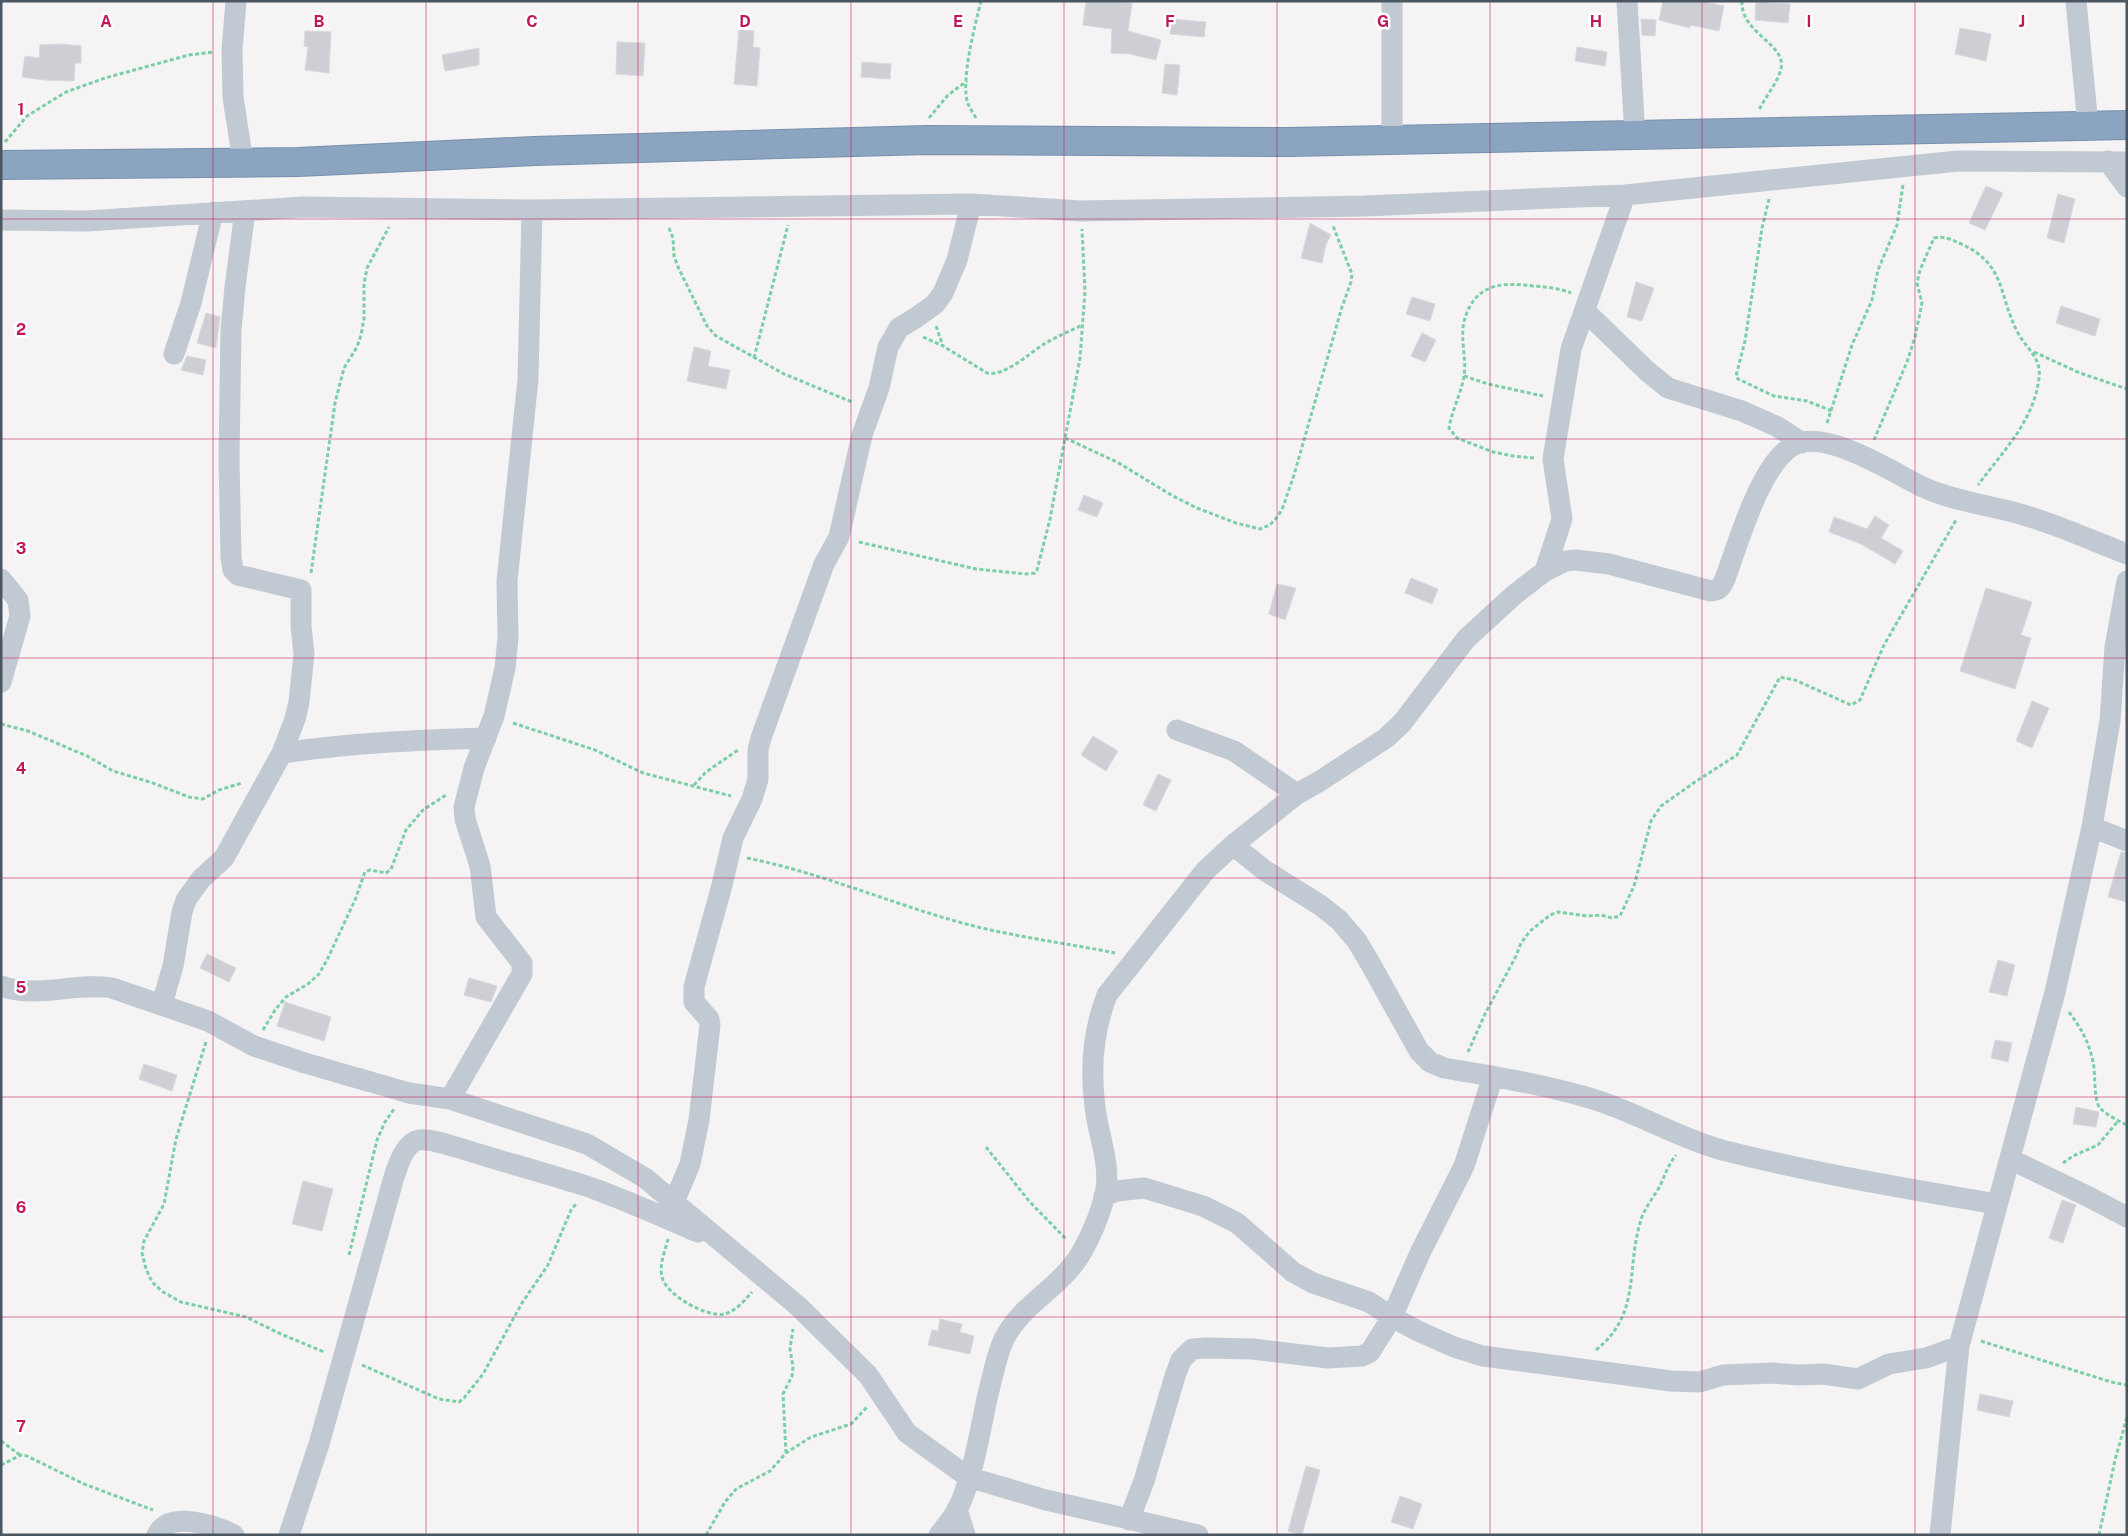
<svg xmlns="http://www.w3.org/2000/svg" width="2128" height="1536" font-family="'Public Sans',sans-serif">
<rect width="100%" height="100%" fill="#f5f3f3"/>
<path fill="#cdcfd5" stroke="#d7d9de" d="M1086,1L1132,3L1128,31L1161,40L1156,60L1130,54L1111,53L1112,29L1083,25Z
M1663,1H1701L1724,6L1719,31L1690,25V28L1659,20Z
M1756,2L1790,4L1788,23L1755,20Z
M1171,19L1206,22L1204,37L1170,34Z
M1641,19L1656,20L1655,36L1642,35Z
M1960,28L1991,34L1986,61L1955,54Z
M739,30L754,31L753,47L760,48L757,86L734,84Z
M305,31L331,32L329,73L305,70L308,47L304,46Z
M617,42L645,43L643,76L616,74Z
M61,44L81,46V63H75L74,81L44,80L22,77L25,56L39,58L40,45Z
M1577,47L1607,52L1605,66L1575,61Z
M479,48V65L445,71L442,55Z
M862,62L891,64L890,79L861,77Z
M1165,64L1180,65L1177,95L1162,93Z
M1986,186L2003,193L1985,230L1969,223Z
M2058,194L2075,199L2064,243L2047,238Z
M1310,223L1331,235L1326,244L1322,263L1301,258Z
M1636,282L1654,288L1642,321L1627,317Z
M1412,297L1435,304L1430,321L1406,314Z
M2061,306L2100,319L2095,336L2056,323Z
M206,313L220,317L216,348L197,343Z
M1422,333L1436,340L1425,362L1411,356Z
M694,347L711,351L708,366L730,370L726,389L687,381Z
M187,356L206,360L203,375L181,370Z
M1084,495L1103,503L1097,517L1078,510Z
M1875,516L1889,525L1881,538L1903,551L1895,564L1861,544L1829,532L1834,517L1867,529Z
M1411,578L1438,589L1432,604L1405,593Z
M1277,584L1296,588L1285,620L1269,614Z
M1986,588L2032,602L2021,635L2031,638L2015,689L1960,671Z
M2032,701L2049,708L2032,748L2016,741Z
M1093,736L1118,751L1106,771L1081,755Z
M1158,774L1171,780L1156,811L1143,805Z
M2121,852L2127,853V902L2108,897Z
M207,954L236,968L229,982L200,968Z
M1998,960L2015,965L2007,996L1989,992Z
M469,978L497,986L491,1002L464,995Z
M285,1002L331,1017L324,1041L277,1026Z
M1995,1040L2012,1043L2008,1062L1991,1058Z
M144,1064L177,1075L172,1091L139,1079Z
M2076,1107L2099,1112L2096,1127L2073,1124Z
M303,1181L333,1189L322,1231L292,1224Z
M2062,1200L2076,1205L2063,1243L2049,1238Z
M940,1319L962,1324L960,1332L974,1336L970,1354L928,1345L932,1330L938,1331Z
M1980,1394L2013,1401L2009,1417L1977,1410Z
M1306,1466L1320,1470L1302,1535L1288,1531Z
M1400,1496L1422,1504L1413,1529L1391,1522Z"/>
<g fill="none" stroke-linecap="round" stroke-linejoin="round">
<g stroke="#7690ad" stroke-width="30">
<path id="highway" d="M1,165L298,162L534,151L927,140L1288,142L2127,125"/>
</g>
<path stroke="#7ad0a6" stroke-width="3" stroke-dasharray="4 2.5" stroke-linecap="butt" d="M1742,1C1740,33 1787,44 1781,69C1777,84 1765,97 1759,110
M929,118L948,95L967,81
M976,118C973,113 970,108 968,104C960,82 975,25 981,1
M5,142L27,116L66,92L105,78L189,55L214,52
M1769,199L1762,228L1745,341L1736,376L1738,379L1774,396L1807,401L1832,411
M669,228L673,238L674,256L678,267L707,326L716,336L784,374L852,402
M936,326L943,346
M923,337L943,346L987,373C1004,377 1030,353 1044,344C1056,337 1070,331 1082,325
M2034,352L2080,373L2127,389
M754,358L788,225
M1464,376L1488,384L1543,396
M1827,423L1852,345L1872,300L1878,270L1897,225L1903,185
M1065,438L1117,462L1173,496L1197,508L1236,523L1260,529L1270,525L1278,516L1283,507L1294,475L1342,307L1351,282L1352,274L1333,226
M1874,440L1907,362L1915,337L1922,303L1917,283L1920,270L1934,238C1943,236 1951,239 1959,243C2006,263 1998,294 2017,331C2025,348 2042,357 2039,378C2034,421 2003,451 1978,485
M1534,458L1513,456L1493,452L1457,438L1449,428C1452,410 1461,394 1464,376C1467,357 1459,337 1465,318C1476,283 1503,282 1533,286C1546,287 1559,288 1571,293
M859,542L976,569L1026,574L1035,573L1037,570L1050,519L1080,358L1085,291L1082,229
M311,573L335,403L344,368L357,347L361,335L364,319V284L367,268L389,227
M513,723L595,750L643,773L731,796
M1,724L28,731L87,756L113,771L150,782L189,797L203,799L219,790L242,783
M694,785L706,772L738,750
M747,858C822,873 892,904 966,924C1015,937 1066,943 1115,953
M2069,1012C2081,1028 2089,1042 2093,1062C2096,1074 2093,1099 2100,1108C2107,1115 2118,1121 2127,1125
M263,1030L275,1010L286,997L308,984L319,974L327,960L355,900L365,872L370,870L386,873L391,869L406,830L423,810L446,795
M206,1042L176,1139L164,1204L144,1241L142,1253L146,1269L152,1282L163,1292L181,1302L246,1317L283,1335L324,1352
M1468,1052L1485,1014L1516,956L1521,943L1530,931L1550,915L1558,912L1587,916L1601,915L1612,918L1620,916L1634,886L1651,821L1661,806L1695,782L1737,755L1780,677L1795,680L1851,705L1860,700L1884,645L1956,520
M986,1147L1029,1201L1067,1240
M2063,1163L2073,1156L2098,1145L2118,1121
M668,1239C665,1251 659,1265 662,1277C666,1295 707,1318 725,1314C736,1311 745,1300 752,1292
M349,1255L377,1140L385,1122L394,1109
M1981,1341L2111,1382L2127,1385
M1596,1350C1641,1314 1626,1271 1640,1223C1643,1210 1653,1198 1660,1186C1665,1175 1668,1165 1676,1155
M362,1365L439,1399L459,1402L464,1398L483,1374L522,1303L548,1265L571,1210L576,1204
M1,1441L20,1455
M786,1453L783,1394L792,1376L793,1367L790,1349L793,1329
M1,1465L21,1455L27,1456L84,1484L153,1510
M706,1535L725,1502L736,1489L770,1471L786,1453L811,1437L851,1424L867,1407
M2099,1535L2115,1460L2127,1417"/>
<path stroke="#c1cad2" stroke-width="21" d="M236,1L232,50L233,97L243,162
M1392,1V140
M1627,1L1635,136
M2076,1L2088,125
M2108,161L2127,187
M1,220L87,221L303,207L532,210L971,204L1080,211L1365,206L1625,195L1958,161L2127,162
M1585,311L1647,371L1668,388L1742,411L1778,427L1802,443
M174,354L191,303L213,212
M1545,571L1562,519L1553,459L1571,349L1625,195
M1,579L18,600L20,616L1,682
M1177,730L1234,751L1297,794
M282,753C350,743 417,740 486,738
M2092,827L2127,841
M1233,845L1264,870L1320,905L1339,920L1357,941L1370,963L1419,1051L1430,1062L1444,1068C1496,1077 1548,1085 1599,1101C1641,1115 1679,1138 1722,1150C1812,1173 1904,1188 1996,1204
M1,986C38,999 75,982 112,988L208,1021L254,1046L305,1063L409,1093L450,1099L587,1144L645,1178L798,1306L868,1375L907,1433L968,1477L1046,1500L1198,1535
M162,1004L173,966L182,912L186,900L201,879L224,858L282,753L295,719L299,702L304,654L301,626V590L238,575L233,570L231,558L229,458L231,330L235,287L245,211
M450,1099L522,974V963L486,917L480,866L465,819L464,807L474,768L494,716L505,668L508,638L507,581L528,379L532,210
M2010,1159L2089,1197L2127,1217
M1104,1196L1117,1191L1144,1188L1203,1206L1237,1223L1293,1272L1313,1283L1369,1302L1392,1317L1418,1331L1454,1347L1483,1356L1671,1381L1699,1382L1723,1375L1772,1373L1799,1375L1823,1374L1858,1379L1889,1364L1926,1358L1959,1346
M674,1202L690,1164L699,1120L710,1025L709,1019L694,1002V987L722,885L733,838L752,799L758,779V750L761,738L824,564L839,537L862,435L879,388L888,347L899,328L917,317L935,304L943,293L957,260L971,204
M957,1509L965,1535
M1129,1520L1144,1481L1175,1376L1181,1360L1192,1349L1207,1348L1252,1349L1328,1358L1362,1356L1370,1352L1392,1317L1420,1253L1464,1166L1493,1076
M157,1535C169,1510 215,1525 234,1535
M289,1535L319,1444L389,1195C393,1181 401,1143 419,1140C434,1138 466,1151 482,1155C518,1166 555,1176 592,1188C628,1201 663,1217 698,1232
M939,1535C945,1527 952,1519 957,1510C972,1482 981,1426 988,1394C993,1376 996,1356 1004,1339C1021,1306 1052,1292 1073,1265C1087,1247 1102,1212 1106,1189C1110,1162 1098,1134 1095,1107C1090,1069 1093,1031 1107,995L1205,871L1233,845L1297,794L1320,781L1386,738L1402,723L1466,639L1514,595L1545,571L1565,561L1576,560L1609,564L1711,591C1720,590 1721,587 1725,579C1738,544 1761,460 1796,444C1829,430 1895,474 1925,488C1952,500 1981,504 2009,511C2049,521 2088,539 2127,554
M1940,1535L1959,1346L2055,992L2092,827L2110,721L2115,647L2127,581"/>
<use href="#highway" stroke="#8ba5c1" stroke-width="28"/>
</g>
<path fill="none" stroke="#c2185b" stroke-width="1" stroke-opacity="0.55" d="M213,1V1535M426,1V1535M638,1V1535M851,1V1535M1064,1V1535M1277,1V1535M1490,1V1535M1702,1V1535M1915,1V1535M1,219H2127M1,439H2127M1,658H2127M1,878H2127M1,1097H2127M1,1317H2127"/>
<g font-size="16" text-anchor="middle" font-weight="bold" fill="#c2185b" stroke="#fff" stroke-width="5" stroke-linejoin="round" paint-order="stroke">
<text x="106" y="27">A</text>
<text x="319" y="27">B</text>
<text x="532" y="27">C</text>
<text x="745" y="27">D</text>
<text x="958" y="27">E</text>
<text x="1170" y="27">F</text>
<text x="1383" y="27">G</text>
<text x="1596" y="27">H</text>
<text x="1809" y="27">I</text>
<text x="2022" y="27">J</text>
<text x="21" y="115">1</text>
<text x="21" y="335">2</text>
<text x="21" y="554">3</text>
<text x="21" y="774">4</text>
<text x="21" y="993">5</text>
<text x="21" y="1213">6</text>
<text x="21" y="1432">7</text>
</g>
<rect width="2128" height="1536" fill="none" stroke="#4a5661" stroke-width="5"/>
</svg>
